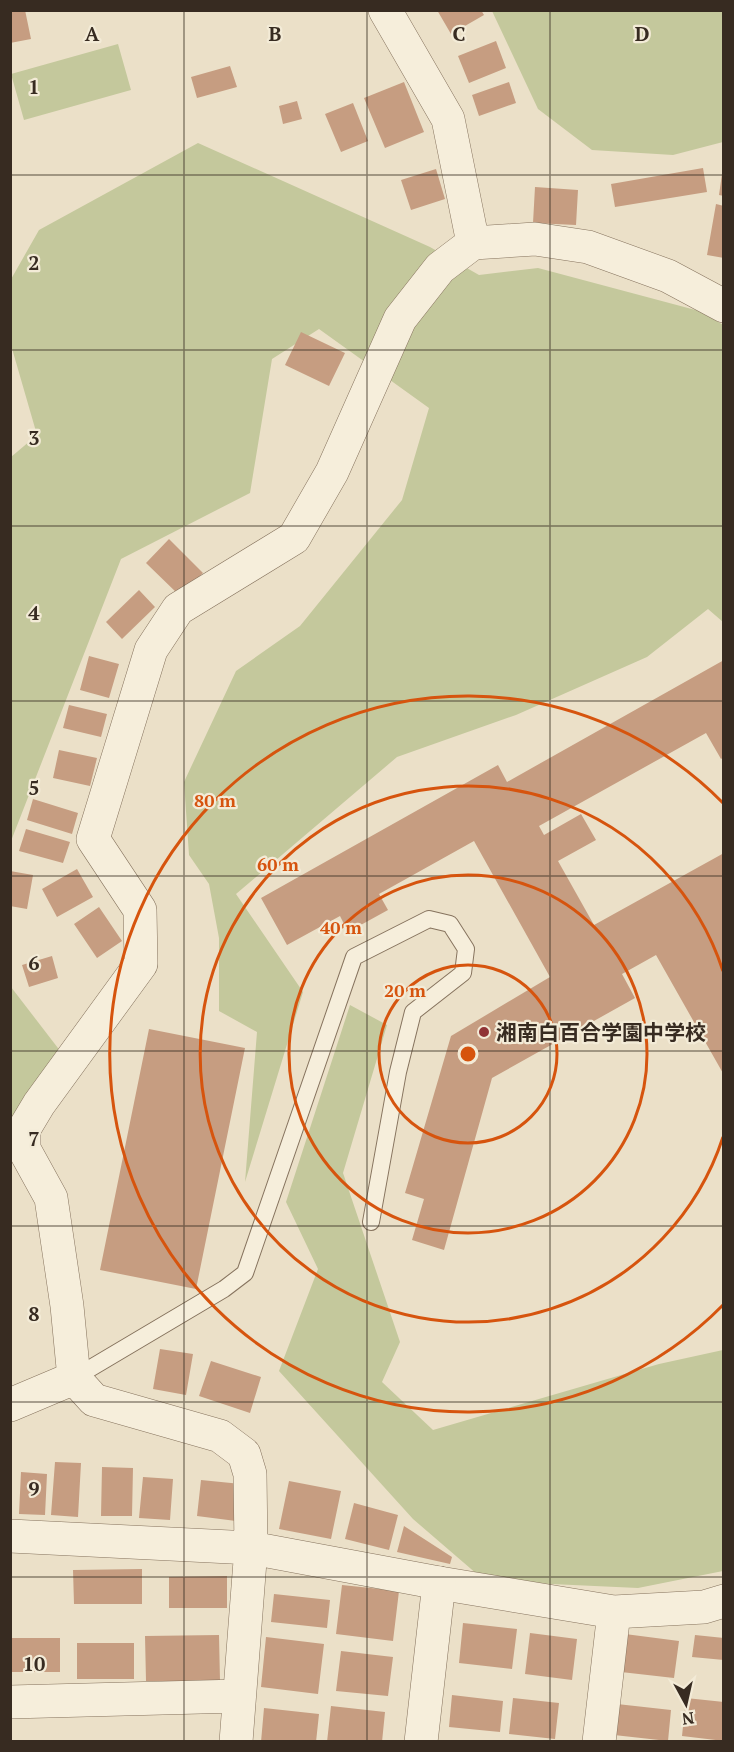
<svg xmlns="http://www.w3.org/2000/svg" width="734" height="1752" font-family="'PT Serif','Noto Sans JP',serif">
<rect width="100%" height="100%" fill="#ebe0c8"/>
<path fill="#c4c89c" d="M492,11H723V142L673,155L592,150L538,109Z
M118,44L131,90L24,120L11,74Z
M198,143L430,247L479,275L538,268L703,312L723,325V622L708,609L647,657L516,715L397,757L236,894L303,992L245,1182L257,1032L219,1011V938L209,884L189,855L184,782L236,671L300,626L402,500L429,408L319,329L272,359L250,493L121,559L11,841V457L37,435L11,345L10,281L39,230Z
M11,987L61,1052L11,1157Z
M350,1005L387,1025L343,1173L400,1342L382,1382L433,1430L659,1364L723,1350V1571L638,1588L485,1581L413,1519L279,1371L318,1269L286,1202Z"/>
<path fill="#c69d81" d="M25,10L31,39L10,43V11Z
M437,10H481L484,15L451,34Z
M496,41L506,68L469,83L458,56Z
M230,66L237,87L197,98L191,77Z
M404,82L424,132L385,148L364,98Z
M509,82L516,103L479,116L472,95Z
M297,101L302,119L283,124L279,106Z
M353,103L368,141L341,152L325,114Z
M703,168L707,192L615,207L611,184Z
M436,169L445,199L411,210L401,180Z
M722,174L724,175V196L719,195Z
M535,187L578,190L576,225L533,223Z
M716,204L724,206V258L707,255Z
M301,332L345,353L329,386L285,365Z
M169,539L203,573L180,596L146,563Z
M139,590L155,607L122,639L106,622Z
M89,656L119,664L109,698L80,690Z
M724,660V757L721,759L706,733L539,826L544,835L581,814L596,840L558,861L594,925L724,853V1075L656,955L622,974L635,998L492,1078L444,1250L412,1240L424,1199L405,1193L451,1036L550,977L474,841L379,894L388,910L348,932L340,916L287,945L261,898L498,765L507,782Z
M69,705L107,714L101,737L63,728Z
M59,750L97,758L90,786L53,778Z
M33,799L78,813L72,834L27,820Z
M26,829L70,842L63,863L19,851Z
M77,869L93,897L57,917L42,889Z
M10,871L33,875L27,909L10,906Z
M99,907L122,941L97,958L74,924Z
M52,956L58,978L29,987L22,965Z
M149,1029L245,1048L196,1289L100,1270Z
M160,1349L193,1354L186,1395L153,1389Z
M211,1361L261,1377L250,1413L199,1396Z
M55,1462L81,1463L78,1517L51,1515Z
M102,1467L133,1468L132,1516H101Z
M21,1472L47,1474L45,1515L19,1514Z
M143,1477L173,1479L170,1520L139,1518Z
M201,1480L241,1484L236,1521L197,1516Z
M289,1481L341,1491L331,1539L279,1529Z
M354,1503L398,1515L389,1550L345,1539Z
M404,1526L452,1557L450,1564L397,1552Z
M142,1569V1604H74L73,1570Z
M227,1576V1608H169V1577Z
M342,1585L399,1591L393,1641L336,1634Z
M274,1594L330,1600L327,1628L271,1622Z
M463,1623L517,1629L512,1669L459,1663Z
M530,1633L577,1639L572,1680L525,1674Z
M625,1634L679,1641L674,1678L621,1672Z
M219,1635L220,1681H146L145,1636Z
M695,1635L724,1638V1660L692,1657Z
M266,1637L324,1644L318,1694L261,1687Z
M10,1638H60V1672H10Z
M77,1643H134V1679H77Z
M341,1651L393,1657L388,1696L336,1691Z
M452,1695L503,1701L500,1732L449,1727Z
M513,1698L559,1703L555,1739L509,1734Z
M686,1698L724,1702V1741L682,1736Z
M617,1704L671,1710L668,1741L614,1735Z
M331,1706L385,1712L382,1742H327Z
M264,1708L319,1714L316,1742H261Z"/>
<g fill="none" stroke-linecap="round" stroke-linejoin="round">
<g stroke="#86735e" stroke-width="18">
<path id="service" d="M74,1378L224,1289L245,1273L354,957L429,919L450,924L466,949L463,973L413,1012L398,1072L371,1222"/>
</g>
<g stroke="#86735e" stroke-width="34">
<path id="minor" d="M385,10L448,119L473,243
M74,1378L67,1306L51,1198L24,1149V1129L39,1104L141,964L140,910L93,839L151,650L178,609L294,538L332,472L400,319L440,268L473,243L535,239L588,247L668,276L724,306
M10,1405L74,1378L94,1400L220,1436L244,1454L250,1474L251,1548L236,1742
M10,1536L251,1548L439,1583L614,1612L704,1607L724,1601
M10,1702L239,1696
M599,1742L614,1612"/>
</g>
<g stroke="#86735e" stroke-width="34">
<path id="tertiary" d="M421,1742L439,1583"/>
</g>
<use href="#service" stroke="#f6eedb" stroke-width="16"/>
<use href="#minor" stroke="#f6eedb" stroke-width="33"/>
<use href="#tertiary" stroke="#f6eedb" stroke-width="33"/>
</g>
<path fill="none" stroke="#372b21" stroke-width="1.5" stroke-opacity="0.55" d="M184,10V1742M367,10V1742M550,10V1742M10,175H724M10,350H724M10,526H724M10,701H724M10,876H724M10,1051H724M10,1226H724M10,1402H724M10,1577H724"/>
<g fill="none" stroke="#d6540e" stroke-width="3">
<circle cx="468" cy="1054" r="89"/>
<circle cx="468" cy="1054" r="179"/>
<path d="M723 1137A268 268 0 1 1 723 971"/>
<path d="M723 1305A358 358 0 1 1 723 803"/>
</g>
<circle fill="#903335" stroke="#f3ebd7" stroke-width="2" cx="484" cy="1032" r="6"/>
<g text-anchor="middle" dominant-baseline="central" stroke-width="4.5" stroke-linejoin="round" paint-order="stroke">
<g font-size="21" font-weight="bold" fill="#372b21" stroke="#f3ebd7" text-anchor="start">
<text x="496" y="1032">湘南白百合学園中学校</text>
</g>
</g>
<g font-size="20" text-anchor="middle" font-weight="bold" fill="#372b21" stroke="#f3ebd7" stroke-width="4.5" stroke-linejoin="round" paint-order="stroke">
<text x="92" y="41">A</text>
<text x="275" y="41">B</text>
<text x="459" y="41">C</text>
<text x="642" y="41">D</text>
<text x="34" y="94">1</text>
<text x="34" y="270">2</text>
<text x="34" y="445">3</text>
<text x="34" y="620">4</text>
<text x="34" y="795">5</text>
<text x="34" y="970">6</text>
<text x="34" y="1146">7</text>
<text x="34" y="1321">8</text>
<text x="34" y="1496">9</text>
<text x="34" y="1671">10</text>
</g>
<circle cx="468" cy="1054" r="9" fill="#d6540e" stroke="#f3ebd7" stroke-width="3"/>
<g font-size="18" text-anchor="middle" font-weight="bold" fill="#d6540e" stroke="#f3ebd7" stroke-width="4.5" stroke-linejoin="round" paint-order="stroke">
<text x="215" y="807">80 m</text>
<text x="278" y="871">60 m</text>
<text x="341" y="934">40 m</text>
<text x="405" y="997">20 m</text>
</g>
<rect width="734" height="1752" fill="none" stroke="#372b21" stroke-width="24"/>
<g transform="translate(686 1704) rotate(172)" stroke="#f3ebd7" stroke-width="4.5" paint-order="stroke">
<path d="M0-4.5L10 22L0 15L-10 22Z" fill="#372b21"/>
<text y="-9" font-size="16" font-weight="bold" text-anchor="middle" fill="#372b21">N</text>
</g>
</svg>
